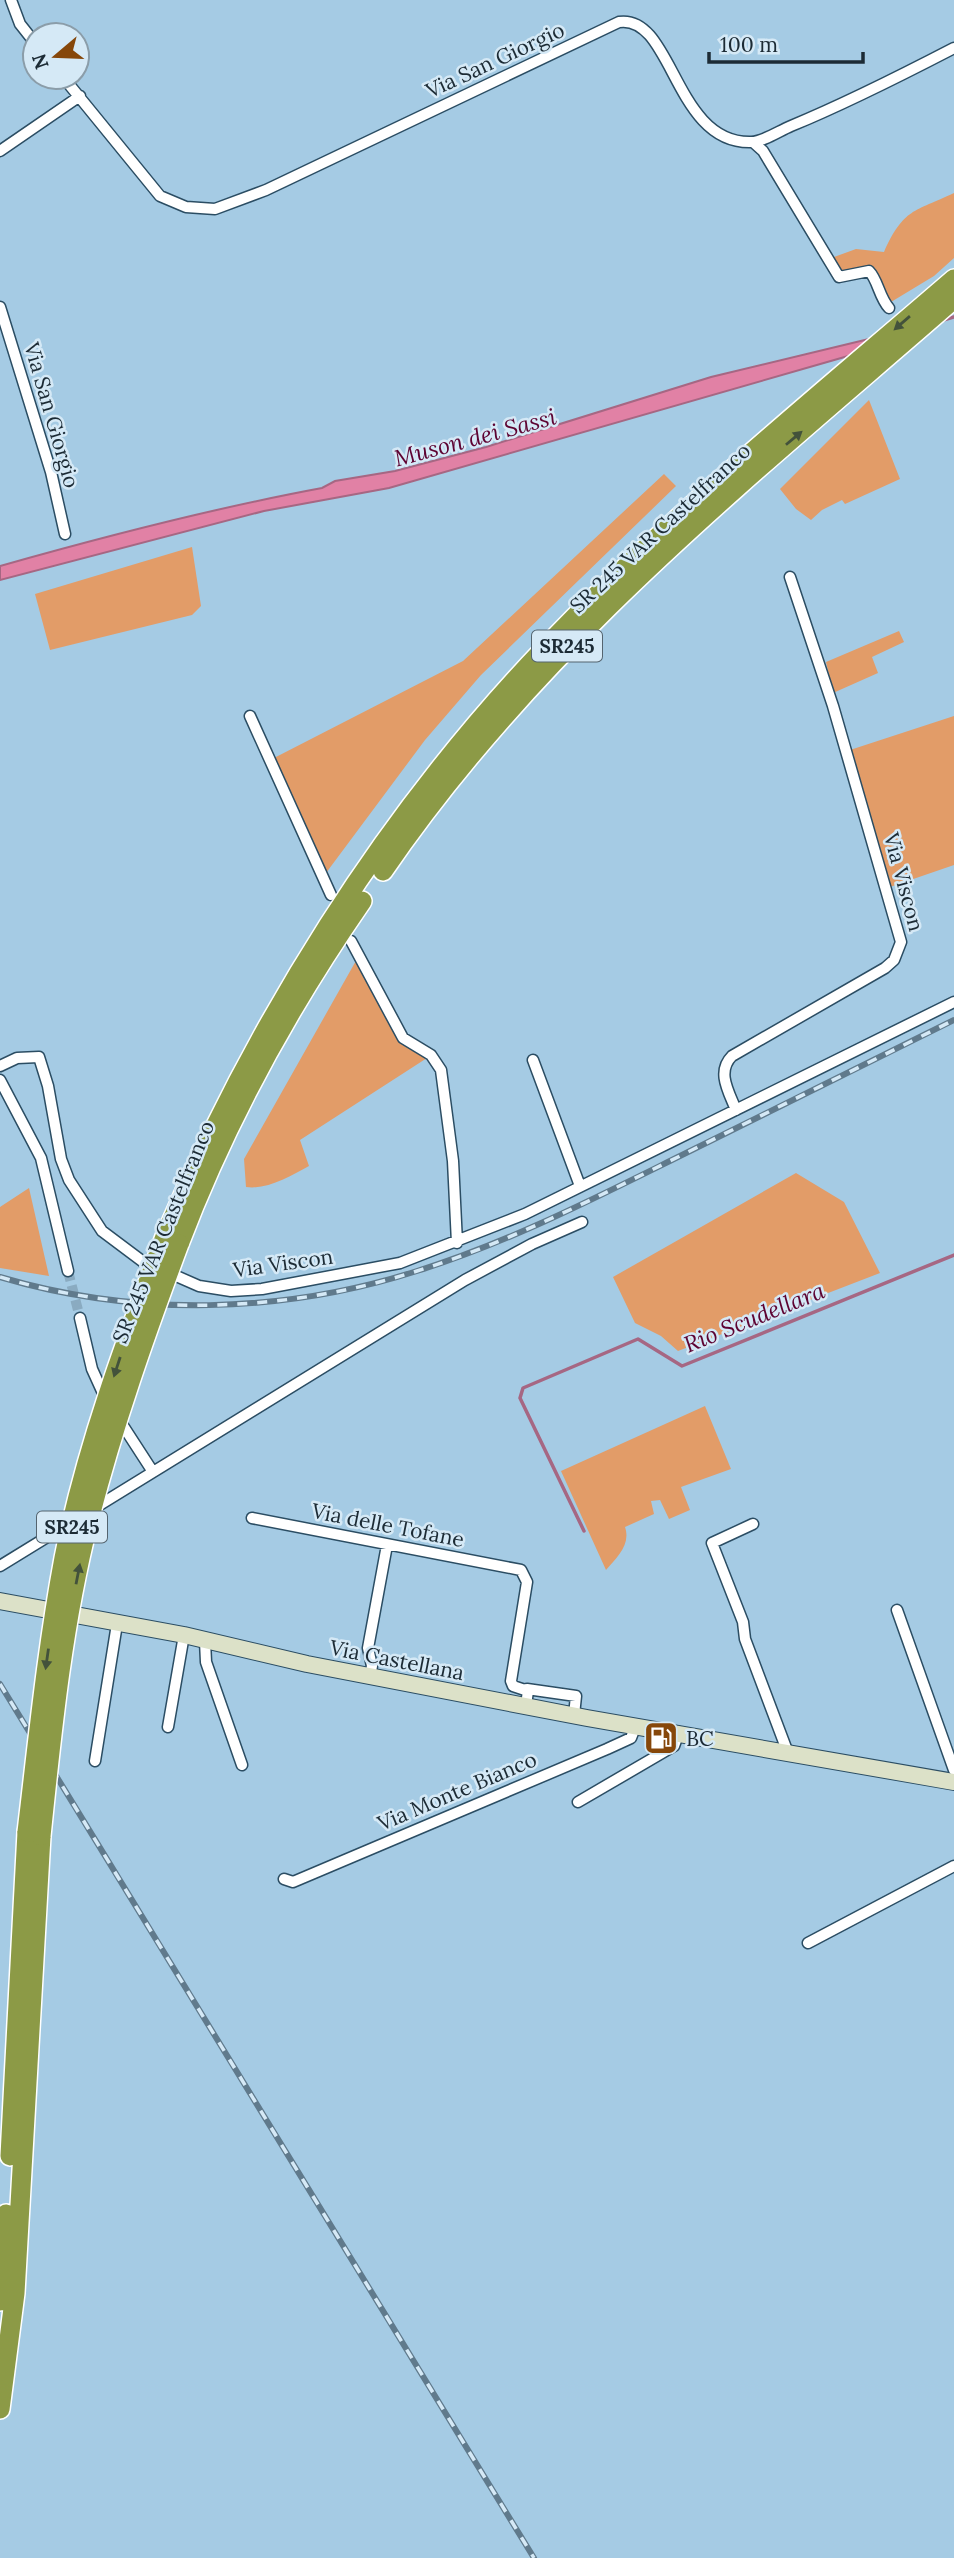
<svg xmlns="http://www.w3.org/2000/svg" width="954" height="2558" font-family="Lora,serif">
<rect width="100%" height="100%" fill="#a5cbe4"/>
<path fill="#e29c68" d="M954,193V258L934,276L891,302L883,294L874,269L842,273L834,257L856,249L884,252C904,208 914,212 954,193Z
M869,400L900,479L845,504L842,500L822,510L811,520L796,509L780,489Z
M664,474L676,486L481,675L425,740L326,873L274,758L463,661Z
M192,547L201,606L192,615L50,650L35,594Z
M899,631L904,642L872,657L878,673L833,693L826,662Z
M954,716V865L890,887L850,750Z
M357,959L396,1036L405,1046L427,1058L300,1140L309,1166C290,1176 268,1190 246,1187L244,1159Z
M796,1173L844,1202L880,1273L678,1351L661,1336L635,1323L613,1277Z
M29,1188L49,1276L0,1268V1207Z
M705,1406L731,1469L681,1487L690,1510L669,1519L660,1500L651,1501L654,1514L625,1527C631,1545 617,1557 606,1570L561,1471Z"/>
<path fill="#e181a5" stroke="#a66783" stroke-width="2" d="M873,338L855,354L389,488L264,511L0,580V566C106,536 214,508 322,488L335,481L395,471L486,447L711,377Z"/>
<g fill="none" stroke-linecap="round" stroke-linejoin="round">
<path stroke="#a66783" stroke-width="3.5" d="M940,321L954,317
M584,1531L520,1398L523,1388L638,1339L682,1366L954,1255"/>
<path stroke="#8aabc1" stroke-width="10" stroke-dasharray="10 5" stroke-linecap="butt" d="M68,1271L80,1318"/>
<g stroke="#2b4d63" stroke-width="13">
<path id="street" d="M11,0L20,24L35,43
M63,77L160,196L186,207L215,209L266,190L619,22C673,14 674,144 751,142C763,142 779,131 791,126C847,103 900,76 954,48
M753,142L763,151L839,277L869,271C878,280 879,297 889,308
M0,151L80,96
M0,307L51,472L65,534
M250,716L331,895
M351,941L403,1038L431,1055L441,1070L453,1161L457,1243
M533,1060L580,1186
M0,1066L17,1058L39,1057L48,1086L61,1159L69,1180L102,1231L142,1261L199,1286L231,1291L262,1289L400,1263L525,1214L954,1002
M0,1080L41,1158L68,1271
M736,1110C729,1092 716,1072 732,1056L885,968L894,960L901,942L833,706L790,577
M80,1318L92,1369L107,1402
M118,1418L153,1472
M93,1509L465,1280L532,1244L582,1222
M252,1518L521,1570L527,1582L511,1681L513,1686L528,1691L526,1705
M753,1524L712,1543L743,1622L745,1639L788,1753
M0,1566L70,1523
M897,1610L954,1770
M205,1641L206,1662L242,1765
M370,1676L372,1666L368,1648L387,1545
M527,1689L576,1696L574,1715
M168,1727L184,1635
M95,1761L117,1624
M578,1802L674,1746L679,1732
M284,1879L293,1882L607,1749L631,1738L636,1725
M808,1943L954,1866"/>
</g>
<g stroke="#2b4d63" stroke-width="18">
<path id="secondary" d="M0,1601L184,1635L307,1664L587,1718L954,1782"/>
</g>
<g stroke="#fff" stroke-width="22">
<path id="highway" d="M383,871C537,645 750,477 954,299
M166,1234C257,1021 383,818 543,650C670,516 815,399 954,279
M179,1244C225,1123 288,1008 362,901
M10,2156L27,1832
M0,2301L6,2214
M0,2409L15,2293L41,1836"/>
</g>
<use href="#street" stroke="#fff" stroke-width="10"/>
<use href="#secondary" stroke="#dce1c8" stroke-width="16"/>
<use href="#highway" stroke="#8c9a46" stroke-width="19"/>
<g stroke="#607a8c" stroke-width="6">
<path id="rail" d="M0,1277C135,1317 283,1314 417,1271C510,1242 597,1197 684,1154C774,1109 864,1065 954,1020
M0,1684L534,2558"/>
</g>
<use href="#rail" stroke="#d5e9f6" stroke-width="3.5" stroke-dasharray="10" stroke-linecap="butt"/>
<g stroke="#fff" stroke-width="22" stroke-linecap="butt">
<path id="highway-bridge" d="M27,1832C38,1740 47,1649 64,1558C86,1447 126,1340 166,1234
M41,1836C52,1729 63,1620 90,1516C114,1423 146,1333 179,1244"/>
</g>
<use href="#highway-bridge" stroke="#8c9a46" stroke-width="19"/>
</g>
<defs><path id="oneway-solid" d="M-6-.8H1V-3.2L6.5 0L1 3.2V.8H-6Z" transform="scale(1.75)"/></defs>
<g fill="#43523b">
<use href="#oneway-solid" transform="translate(902 323) rotate(139)"/>
<use href="#oneway-solid" transform="translate(794 438) rotate(-40)"/>
<use href="#oneway-solid" transform="translate(117 1367) rotate(108)"/>
<use href="#oneway-solid" transform="translate(78 1574) rotate(-79)"/>
<use href="#oneway-solid" transform="translate(47 1659) rotate(98)"/>
</g>
<defs>
<g id="fuel-square" transform="scale(1.75)"><rect x="-9" y="-9" width="18" height="18" rx="4" fill="#86470a" stroke="#d5e9f6"/><path d="M-5.5-6h7V0h2V4h1.3V-2.5L3-4.5l.8-.8L6-3V5H2.5V1h-1V6h-7ZM-4.2-4.7v3.2H.2V-4.7Z" fill="#fff"/></g>
</defs>
<g fill-rule="evenodd">
<use href="#fuel-square" x="661" y="1738"/>
</g>
<g text-anchor="middle" dominant-baseline="central" stroke-width="5" stroke-linejoin="round" paint-order="stroke">
<g fill="#d5e9f6" stroke="#54646f" stroke-width="2">
<rect x="532" y="630.5" width="70" height="31" rx="5"/>
<rect x="37" y="1511.5" width="70" height="31" rx="5"/>
</g>
<g font-size="19" font-weight="bold" fill="#1c2b35">
<text x="567" y="646">SR245</text>
<text x="72" y="1527">SR245</text>
</g>
<g font-size="21" fill="#1c2b35" stroke="#d5e9f6">
<text transform="translate(495 60) rotate(-25)">Via San Giorgio</text>
<text transform="translate(52 415) rotate(74)">Via San Giorgio</text>
<text transform="translate(660 528) rotate(-43)">SR 245 VAR Castelfranco</text>
<text transform="translate(904 882) rotate(75)">Via Viscon</text>
<text transform="translate(163 1232) rotate(-68)">SR 245 VAR Castelfranco</text>
<text transform="translate(283 1263) rotate(-8)">Via Viscon</text>
<text transform="translate(388 1525) rotate(11)">Via delle Tofane</text>
<text transform="translate(397 1660) rotate(11)">Via Castellana</text>
<text transform="translate(457 1791) rotate(-23)">Via Monte Bianco</text>
</g>
<g font-size="21" fill="#1c2b35" stroke="#d5e9f6" text-anchor="start">
<text x="686" y="1738">BC</text>
</g>
<g font-size="23" font-style="italic" fill="#5d0332" stroke="#d5e9f6">
<text transform="translate(475 437) rotate(-15)">Muson dei Sassi</text>
<text transform="translate(754 1317) rotate(-22)">Rio Scudellara</text>
</g>
</g>
<g transform="translate(56 56) rotate(251)"><circle r="33" fill="#d5e9f6" stroke="#8b9da9" stroke-width="2"/>
<path d="M0-5L12 26L0 18L-12 26Z" fill="#86470a"/>
<text y="-10" font-size="19" font-weight="bold" text-anchor="middle" fill="#1c2b35">N</text>
</g>
<path d="M709 52v10h154v-10" fill="none" stroke="#1c2b35" stroke-width="3.5"/>
<text x="720" y="52" font-size="21" fill="#1c2b35" stroke="#d5e9f6" stroke-width="5" paint-order="stroke">100 m</text>
</svg>
